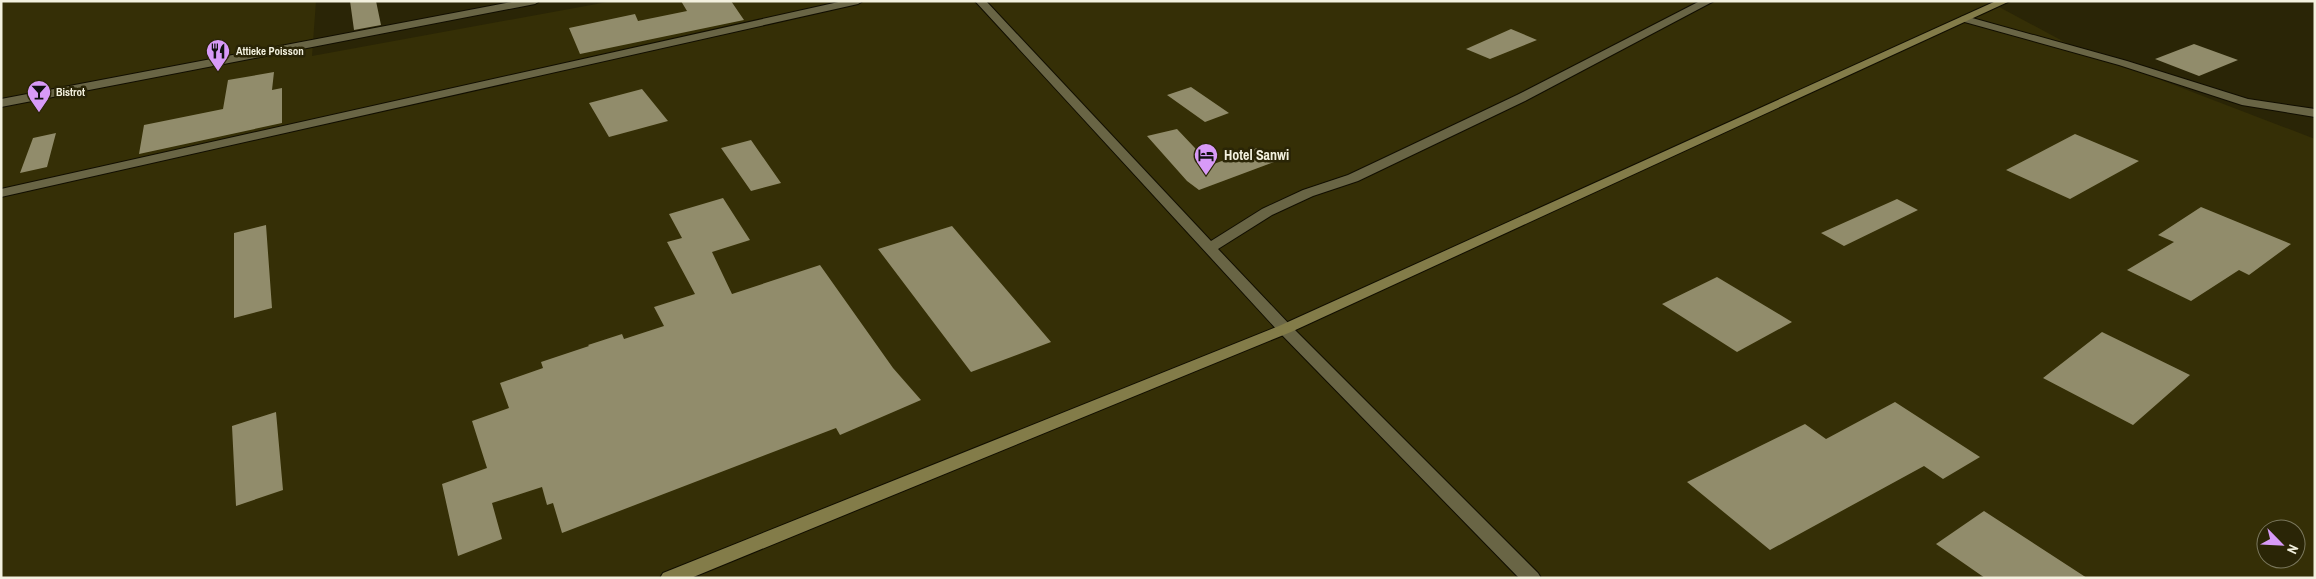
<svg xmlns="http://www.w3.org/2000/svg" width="2316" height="579" font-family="'Archivo Narrow',sans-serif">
<rect width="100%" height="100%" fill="#2a2506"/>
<path fill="#352f06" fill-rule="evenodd" d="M1,1H316L312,56L613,1H1988L2070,45L2315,139V578H1ZM2266,529H2296V559H2266Z"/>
<path fill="#918c6b" d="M350,1H376L381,25L354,30Z
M681,1H731L744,20L580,54L569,28L635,14L638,21L687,11Z
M1511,29L1537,40L1490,59L1466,49Z
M2194,44L2238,60L2199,76L2155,59Z
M274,72L272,90L282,88V123L139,154L144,125L223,109L228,80Z
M1191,87L1229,113L1205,122L1167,95Z
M642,89L668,121L609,137L589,103Z
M1177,129L1211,165L1257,148L1277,161L1199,190L1187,181L1147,136Z
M56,133L47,167L20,173L33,138Z
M2075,134L2139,161L2070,199L2006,170Z
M751,140L781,183L751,191L721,148Z
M723,198L750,240L712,252L732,294L820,265L893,368L921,400L840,435L836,428L562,533L553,503L547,505L542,487L492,503L502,539L458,556L442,484L487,468L472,421L509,408L500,383L543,368L541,362L589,346L588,345L622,334L624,339L664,326L654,307L695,294L667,242L682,238L669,214Z
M1897,199L1918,210L1844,246L1821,233Z
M2201,207L2291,244L2249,275L2239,270L2191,301L2127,270L2174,242L2158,235Z
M266,225L272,308L234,318V233Z
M952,226L1051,342L971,372L878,249Z
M1717,277L1792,322L1737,352L1662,304Z
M2102,332L2190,375L2133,425L2043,378Z
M1895,402L1980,457L1943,479L1924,466L1770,550L1687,482L1805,424L1826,439Z
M276,412L283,490L236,506L232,426Z
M1984,511L2087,578H1985L1936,544Z"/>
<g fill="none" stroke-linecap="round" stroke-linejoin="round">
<g stroke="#110e00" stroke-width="2">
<path id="street" d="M517,1H540L535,4L1,107V99Z
M843,1H863L858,4L1,197V189Z
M975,1H986L1211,241L1262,209L1303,190L1348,175L1382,159L1517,95L1700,1H1714L1525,101L1358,181L1313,196L1272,215L1218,249L1291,326L1538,573L1541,578H1519L1279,332Z
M1965,16L2127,61L2248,99L2315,109V117L2242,105L2119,65L1961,21V17Z"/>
</g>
<g stroke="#110e00" stroke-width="2">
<path id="secondary" d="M1996,1H2010L1291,332L691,578H660L663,573L1279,326Z"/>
</g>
<use href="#street" fill="#696545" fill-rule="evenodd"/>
<use href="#secondary" fill="#837c49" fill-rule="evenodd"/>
</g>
<defs>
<g id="restaurant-pin" transform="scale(1.25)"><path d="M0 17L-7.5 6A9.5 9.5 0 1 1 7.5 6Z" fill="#d89af8" stroke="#2a2506"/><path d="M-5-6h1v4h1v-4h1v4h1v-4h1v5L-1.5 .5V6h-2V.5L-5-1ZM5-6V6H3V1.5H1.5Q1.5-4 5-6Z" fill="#111"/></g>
<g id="bar-pin" transform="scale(1.25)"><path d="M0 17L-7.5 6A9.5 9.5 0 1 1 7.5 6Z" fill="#d89af8" stroke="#2a2506"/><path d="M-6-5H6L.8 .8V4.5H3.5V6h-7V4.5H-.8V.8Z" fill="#111"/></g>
<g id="hotel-pin" transform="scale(1.25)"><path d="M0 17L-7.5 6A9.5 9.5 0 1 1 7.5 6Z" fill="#d89af8" stroke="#2a2506"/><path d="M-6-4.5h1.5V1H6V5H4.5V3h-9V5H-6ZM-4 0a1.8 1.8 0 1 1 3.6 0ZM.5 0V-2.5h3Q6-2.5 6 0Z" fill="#111"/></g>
</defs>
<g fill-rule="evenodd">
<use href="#restaurant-pin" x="218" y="51"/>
<use href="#bar-pin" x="39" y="92"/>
<use href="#hotel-pin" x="1206" y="155"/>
</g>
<g text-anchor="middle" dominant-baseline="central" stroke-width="5" stroke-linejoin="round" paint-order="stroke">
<g font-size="11" font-weight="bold" fill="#f3f1df" stroke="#2a2506" text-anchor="start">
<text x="236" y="51">Attieke Poisson</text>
<text x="56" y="92">Bistrot</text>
</g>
<g font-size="14" font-weight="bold" fill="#f3f1df" stroke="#2a2506" text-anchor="start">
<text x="1224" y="155">Hotel Sanwi</text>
</g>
</g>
<rect width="2316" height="579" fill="none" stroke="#f3f1df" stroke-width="5"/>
<g transform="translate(2281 544) rotate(114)"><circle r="24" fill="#2a2506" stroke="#7a775d"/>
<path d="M0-4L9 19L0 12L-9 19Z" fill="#d89af8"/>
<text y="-8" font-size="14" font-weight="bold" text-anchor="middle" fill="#f3f1df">N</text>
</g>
</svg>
